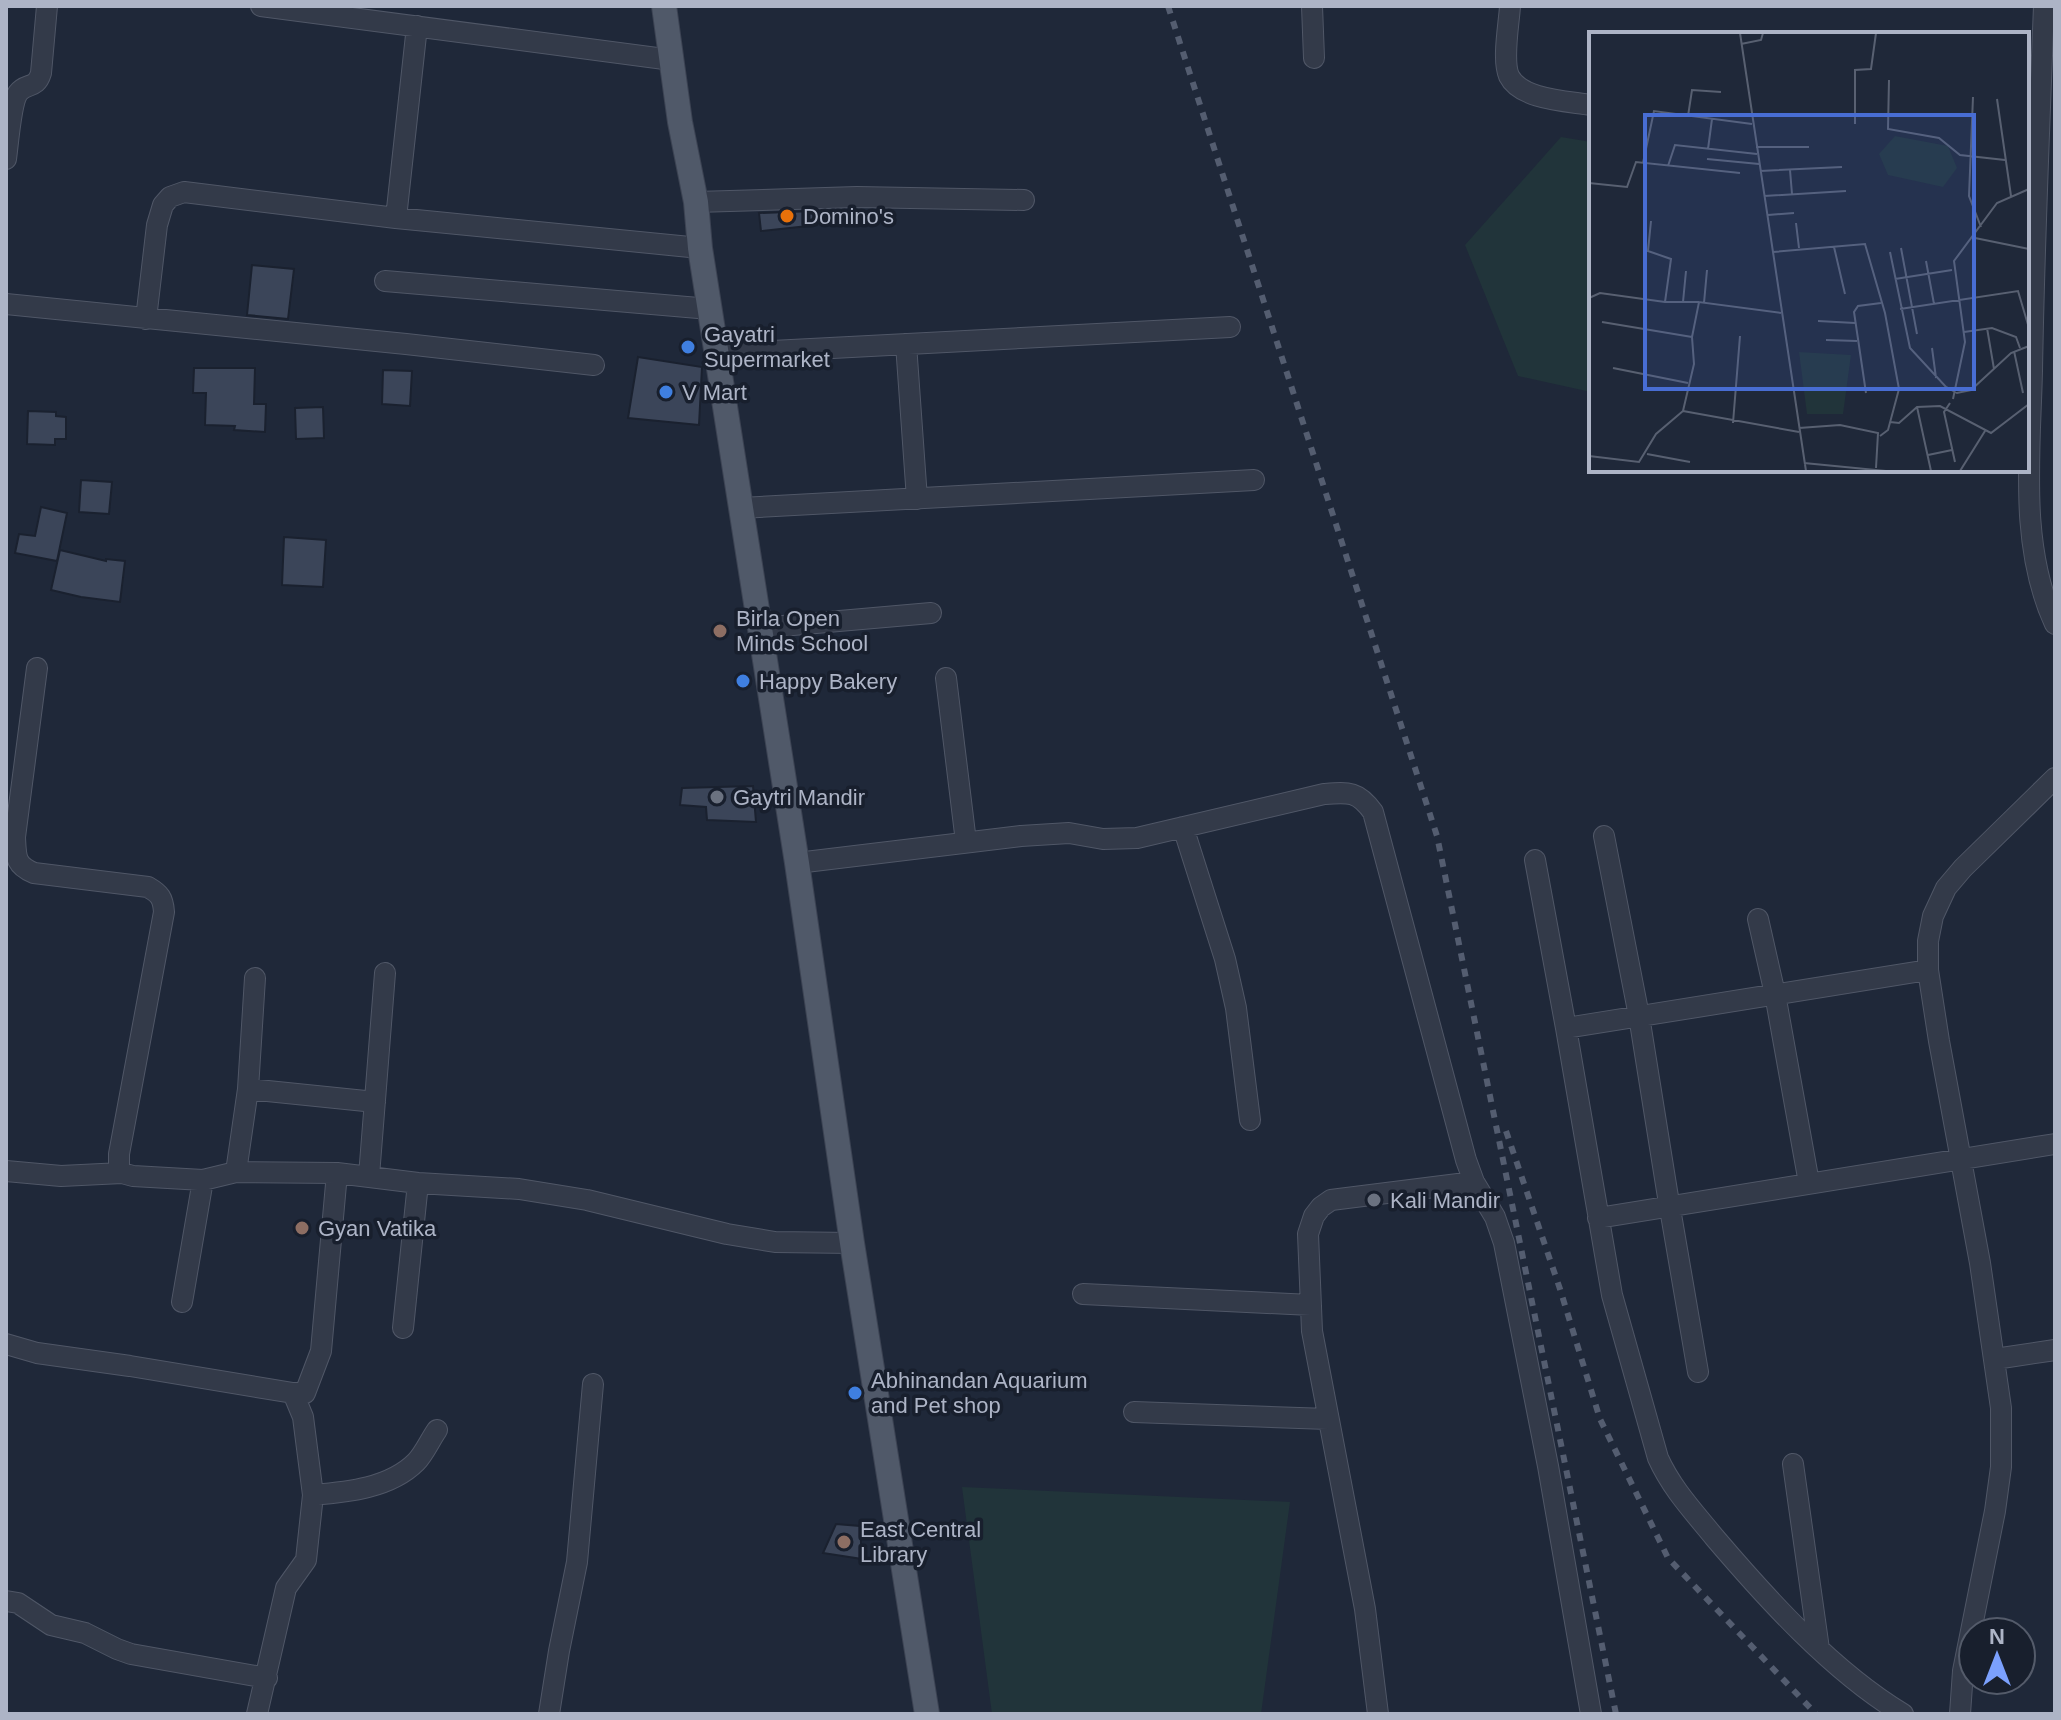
<svg xmlns="http://www.w3.org/2000/svg" width="2061" height="1720" font-family="Helvetica,sans-serif">
<rect width="100%" height="100%" fill="#1f2839"/>
<path fill="#21343a" d="M1561,137L1591,142V392L1518,376L1465,245Z
M962,1487L1290,1502L1261,1714H992Z"/>
<path fill="#3b4559" stroke="#1a212f" stroke-width="2" d="M814,211L817,225L761,231L759,213Z
M252,265L294,269L288,319L247,315Z
M638,357L702,367L699,425L628,418Z
M194,368H255L254,404H266L265,432L234,430L235,426L205,425L206,393H193Z
M383,370L412,371L410,406L382,404Z
M323,407L324,438L296,439L295,408Z
M28,411L56,412V416L66,417V439H55V445L27,444Z
M81,480L112,482L109,514L79,512Z
M41,507L67,513L57,561L15,553L19,534L35,536Z
M284,537L326,540L323,587L282,585Z
M60,550L106,561V559L125,561L120,602L81,597L51,590Z
M753,786L756,822L707,820L706,807L680,805L682,788Z
M836,1524L860,1526L862,1559L823,1553Z"/>
<g fill="none" stroke-linecap="round" stroke-linejoin="round">
<g stroke="#505767" stroke-width="22">
<path id="minor" d="M261,6L672,60
M1312,6L1314,58
M1510,6C1509,24 1502,60 1509,76C1521,100 1568,101 1591,105
M2044,6C2039,128 2034,250 2032,371C2030,454 2019,547 2055,624
M6,159C8,145 11,103 18,93C26,82 36,90 41,73L47,6
M696,202L857,197L1024,200
M396,218L417,26
M385,281L710,309
M6,304L406,344L594,365
M146,319L157,225L163,205L170,197L184,192L396,218L700,248
M906,344L917,499
M717,354L1230,327
M741,508L1254,480
M760,628L931,613
M37,668L15,837C16,857 15,865 34,873L148,887C160,894 163,898 164,912L119,1154V1167L122,1173L133,1176L203,1180L236,1172L337,1173
M946,678L966,842
M1183,827L1225,959L1236,1008L1250,1120
M1604,836L1639,1016L1667,1191L1698,1372
M1535,860L1566,1028L1612,1295L1658,1458C1672,1489 1694,1512 1715,1538C1767,1599 1833,1672 1903,1714
M797,863L1021,836L1069,833L1103,839L1137,838L1324,794C1349,792 1358,791 1373,812L1466,1160L1474,1182L1495,1217L1504,1243L1548,1466L1591,1714
M1758,919L1775,994L1809,1183
M1566,1028L1928,970
M248,1089L375,1102
M6,1171L61,1176L122,1173
M236,1172L248,1089L255,978
M369,1176L385,973
M1598,1218L2055,1144
M1083,1294L1311,1305
M182,1302L203,1180
M403,1328L418,1183
M6,1344L37,1353L130,1366L293,1393
M1995,1359L2055,1350
M1134,1412L1328,1419
M1793,1464L1819,1649
M313,1495C348,1492 390,1488 416,1462C424,1454 430,1440 437,1430
M6,1601L18,1603L51,1625L85,1633L117,1649L131,1654L267,1678
M257,1714L286,1588L306,1560L313,1495L303,1417L293,1393H305L321,1351L337,1173L418,1183L519,1189L587,1200L727,1234L775,1242L852,1243
M549,1714L559,1651L577,1562L593,1384
M1378,1714L1365,1609L1312,1331L1308,1234L1314,1216L1321,1207L1331,1200L1474,1182
M1960,1714L1963,1671L1995,1511L2001,1467V1408L1980,1263L1939,1041L1928,970V941L1933,916L1946,888L1963,868L2055,778"/>
</g>
<g stroke="#3c4353" stroke-width="26">
<path id="major" d="M664,6L680,122L696,202L700,248L797,863L852,1243L927,1714"/>
</g>
<use href="#minor" stroke="#333a49" stroke-width="20"/>
<use href="#major" stroke="#505969" stroke-width="24"/>
<path stroke="#545d70" stroke-width="6" stroke-dasharray="8 8" stroke-linecap="butt" d="M1168,6L1437,836L1616,1714
M1506,1131L1560,1289L1600,1419L1668,1558L1816,1714"/>
</g>
<circle fill="#e8710a" stroke="#181f2d" stroke-width="3" cx="787" cy="216" r="8"/>
<g fill="#3f7fe0" stroke="#181f2d" stroke-width="3">
<circle cx="688" cy="347" r="8"/>
<circle cx="666" cy="392" r="8"/>
<circle cx="743" cy="681" r="8"/>
<circle cx="855" cy="1393" r="8"/>
</g>
<g fill="#8d6e63" stroke="#181f2d" stroke-width="3">
<circle cx="720" cy="631" r="8"/>
<circle cx="302" cy="1228" r="8"/>
<circle cx="844" cy="1542" r="8"/>
</g>
<g fill="#6b7280" stroke="#181f2d" stroke-width="3">
<circle cx="717" cy="797" r="8"/>
<circle cx="1374" cy="1200" r="8"/>
</g>
<g text-anchor="middle" dominant-baseline="central" stroke-width="7" stroke-linejoin="round" paint-order="stroke">
<g font-size="22" fill="#adb4c6" stroke="#181f2d" text-anchor="start">
<text x="803" y="216">Domino's</text>
<text x="704" y="334">Gayatri<tspan x="704" dy="25">Supermarket</tspan></text>
<text x="682" y="392">V Mart</text>
<text x="736" y="618">Birla Open<tspan x="736" dy="25">Minds School</tspan></text>
<text x="759" y="681">Happy Bakery</text>
<text x="733" y="797">Gaytri Mandir</text>
<text x="1390" y="1200">Kali Mandir</text>
<text x="318" y="1228">Gyan Vatika</text>
<text x="871" y="1380">Abhinandan Aquarium<tspan x="871" dy="25">and Pet shop</tspan></text>
<text x="860" y="1529">East Central<tspan x="860" dy="25">Library</tspan></text>
</g>
</g>
<g transform="translate(1589 32)">
<rect width="440" height="440" fill="#1f2839"/>
<path d="M306,104L359,114L368,136L354,155L299,143L290,122ZM210,320L262,323L254,382H218Z" fill="#21343a"/>
<path fill="none" stroke="#586071" stroke-width="2" d="M151,1L217,439M152,12L172,8L174,1M300,48L299,97L350,106L371,123L416,128M384,65L380,164L392,195M408,67L422,164M99,84L103,58L132,60M266,92V38L282,37L287,1M167,115H220M119,117L123,87M118,127L170,132M54,131L65,79L163,92M79,134L86,113L168,122M201,138L203,162M171,139L253,135M0,151L38,155L47,130L151,141M175,164L257,159M179,183L205,181M62,189L59,219L82,227L76,270H110M207,191L210,216M386,206L440,217M245,215L256,262M312,216L328,302M184,220L276,212L296,281L310,357L299,398L291,404M301,220L321,316L357,355L368,361L382,358L422,321L440,314M337,229L345,272M306,247L363,238M0,266L11,261L76,270M94,270L97,239M115,271L118,238M311,277L429,259L440,296M229,289L266,291M13,290L103,305M398,296L405,337M375,300L403,296L427,305L431,316M237,308L268,309M343,316L347,346M425,319L434,361M24,336L99,351M277,361L265,280L269,274L292,271M364,367L376,310L365,229L408,171L440,157M361,371L355,380L366,430M328,375L342,439M94,379L210,400M301,390L310,391L328,375L351,374L402,401L440,372M144,391L151,304M210,396L251,393L289,401L287,436M58,422L101,430M339,423L363,418M0,424L50,430L67,402L94,379L105,332L103,305L110,270L192,281M215,431L297,439M371,439L396,399"/>
<path fill="#486dd3" fill-opacity="0.15" stroke="#486dd3" stroke-width="4" d="M56,83H385V357H56Z"/>
<rect width="440" height="440" fill="none" stroke="#adb4c6" stroke-width="4"/>
</g>
<rect width="2061" height="1720" fill="none" stroke="#adb4c6" stroke-width="16"/>
<g transform="translate(1997 1656)"><circle r="38" fill="#181f2d" stroke="#545b6a" stroke-width="2"/>
<path d="M0-6L14 30L0 20L-14 30Z" fill="#7ba0fd"/>
<text y="-12" font-size="22" font-weight="bold" text-anchor="middle" fill="#adb4c6">N</text>
</g>
</svg>
